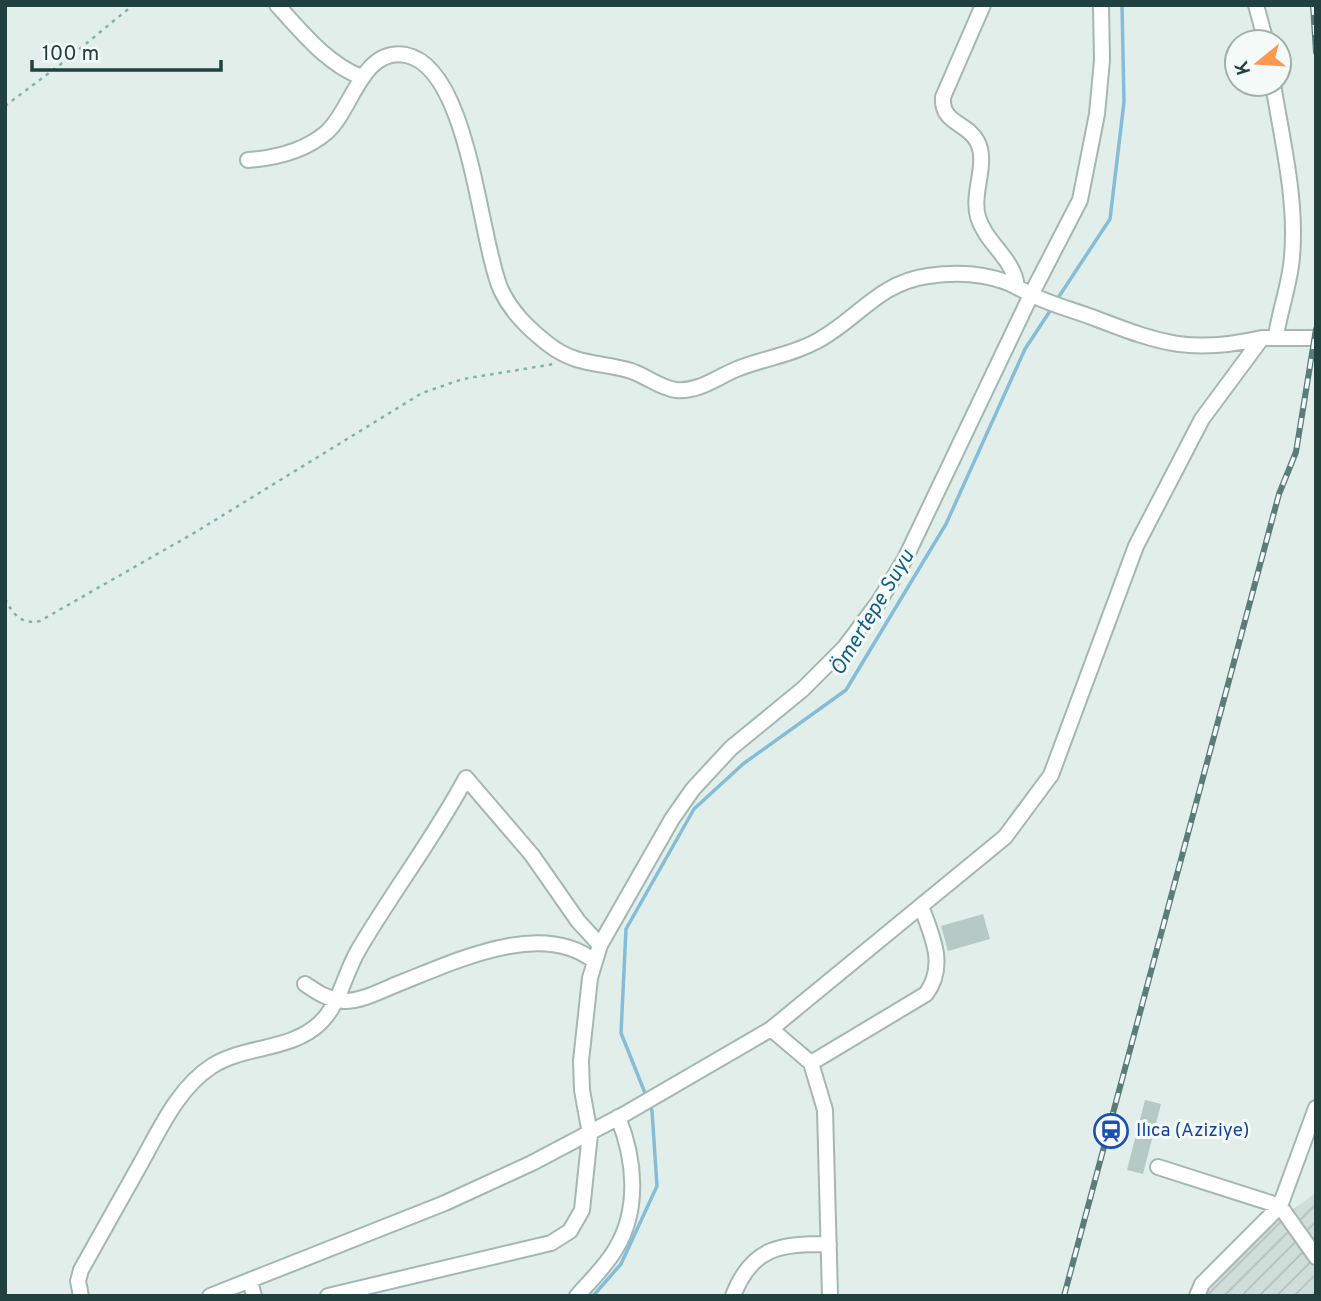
<svg xmlns="http://www.w3.org/2000/svg" width="1321" height="1301" font-family="Overpass,sans-serif">
<defs>
<pattern id="industrial-furrows" width="10" height="10" patternUnits="userSpaceOnUse" patternTransform="scale(1.75)"><rect width="10" height="10" fill="#d0deda"/><path d="M-1 1l2-2M0 10L10 0M9 11l2-2" fill="none" stroke="#b2c0bc"/></pattern>
</defs>
<rect width="100%" height="100%" fill="#e2eeea"/>
<path fill="url(#industrial-furrows)" d="M1316,1193V1296H1206L1216,1265Z"/>
<g fill="none" stroke-linecap="round" stroke-linejoin="round">
<path stroke="#85bdd8" stroke-width="3.5" d="M1056,301L1110,219L1124,102L1122,5
M647,1098L621,1033L626,929L694,809L743,764L846,690L946,524L1025,349L1052,308
M593,1296L621,1264L657,1186L652,1111L650,1105"/>
</g>
<path fill="#b7c9c4" d="M983,914L990,939L948,951L941,926Z
M1145,1100L1161,1104L1143,1174L1127,1170Z"/>
<g fill="none" stroke-linecap="round" stroke-linejoin="round">
<g stroke="#a4b7b3" stroke-width="18">
<path id="minor" d="M277,5C302,32 326,63 361,77
M983,5L943,97C941,124 967,122 977,141C989,163 971,192 978,217C986,244 1014,258 1017,287
M1256,5L1266,42
M1273,84C1282,140 1297,199 1292,257C1290,284 1280,309 1276,336
M248,160C276,158 305,151 327,132C353,108 362,47 406,55C470,68 479,240 501,290C512,313 529,329 548,344C575,365 597,362 628,370C644,374 659,388 676,390C699,392 717,377 737,369C764,358 792,355 817,341C858,319 878,283 928,276C954,272 982,273 1006,282C1018,287 1029,294 1041,299C1060,307 1079,312 1097,319C1162,344 1192,354 1262,338
M305,984C317,992 328,1000 344,1001C363,1001 382,990 400,983C454,962 541,919 594,961
M771,1029L811,1063L825,1110L830,1296
M811,1063L926,994C947,965 932,936 921,906
M1158,1167L1280,1206L1316,1257
M250,1281L254,1296
M81,1296L78,1281L81,1270C101,1234 121,1199 141,1163C160,1129 178,1088 212,1066C245,1045 291,1051 320,1023C340,1004 345,972 359,949C393,891 434,838 466,778L532,855L578,921L600,945
M210,1296L445,1203L532,1163L623,1115L771,1029L1005,837L1051,775L1136,546L1202,419L1262,338H1316
M328,1296L551,1243L570,1231L582,1210L590,1134L582,1090L581,1061L590,978L600,945L672,819L693,789L731,748L803,689L845,647L878,603L905,559L1031,295L1080,200L1097,114L1102,60L1101,5
M577,1296C590,1281 605,1267 615,1250C640,1210 635,1159 618,1117
M733,1296C752,1246 781,1244 829,1244
M1197,1296L1202,1284L1280,1206L1316,1108"/>
</g>
<path stroke="#7fb4ac" stroke-width="2.5" stroke-dasharray="3.5 5" stroke-linecap="butt" d="M5,106L65,61L133,5
M5,599C13,614 21,625 40,621L194,533L422,393L463,379L554,364"/>
<use href="#minor" stroke="#fff" stroke-width="14"/>
<g stroke="#5b7c78" stroke-width="6">
<path id="rail" d="M1313,5L1316,52
M1064,1296L1279,494L1296,452L1316,329"/>
</g>
<use href="#rail" stroke="#f3faf7" stroke-width="3.5" stroke-dasharray="10" stroke-linecap="butt"/>
</g>
<defs>
<g id="station-ring" transform="scale(1.75)"><circle r="9.5" fill="#f3faf7" stroke="#1a4fb4" stroke-width="1.5"/><path d="M-3-6H3Q5-6 5-4V2Q5 4 3 4L4.5 6H3L1.5 4h-3L-3 6H-4.5L-3 4Q-5 4-5 2V-4Q-5-6-3-6ZM-3.5-4v3h7v-3ZM-3.5 1v1.5H-2V1ZM2 1v1.5H3.5V1Z" fill="#1a4fb4"/></g>
</defs>
<g fill-rule="evenodd">
<use href="#station-ring" x="1111" y="1131"/>
</g>
<g text-anchor="middle" dominant-baseline="central" stroke-width="6" stroke-linejoin="round" paint-order="stroke">
<g font-size="19" fill="#164399" stroke="#f3faf7" text-anchor="start">
<text x="1136" y="1131">Ilıca (Aziziye)</text>
</g>
<g font-size="21" font-style="italic" fill="#145e82" stroke="#f3faf7">
<text transform="translate(873 613) rotate(-59)">Ömertepe Suyu</text>
</g>
</g>
<rect width="1321" height="1301" fill="none" stroke="#20413d" stroke-width="14"/>
<g transform="translate(1258 63) rotate(252)"><circle r="33" fill="#f3faf7" stroke="#9fb0ad" stroke-width="2"/>
<path d="M0-5L12 26L0 18L-12 26Z" fill="#fe974f"/>
<text y="-10" font-size="19" font-weight="bold" text-anchor="middle" fill="#20413d">K</text>
</g>
<path d="M32 60v10h189v-10" fill="none" stroke="#20413d" stroke-width="3.5"/>
<text x="42" y="60" font-size="21" fill="#20413d" stroke="#f3faf7" stroke-width="5" paint-order="stroke">100 m</text>
</svg>
